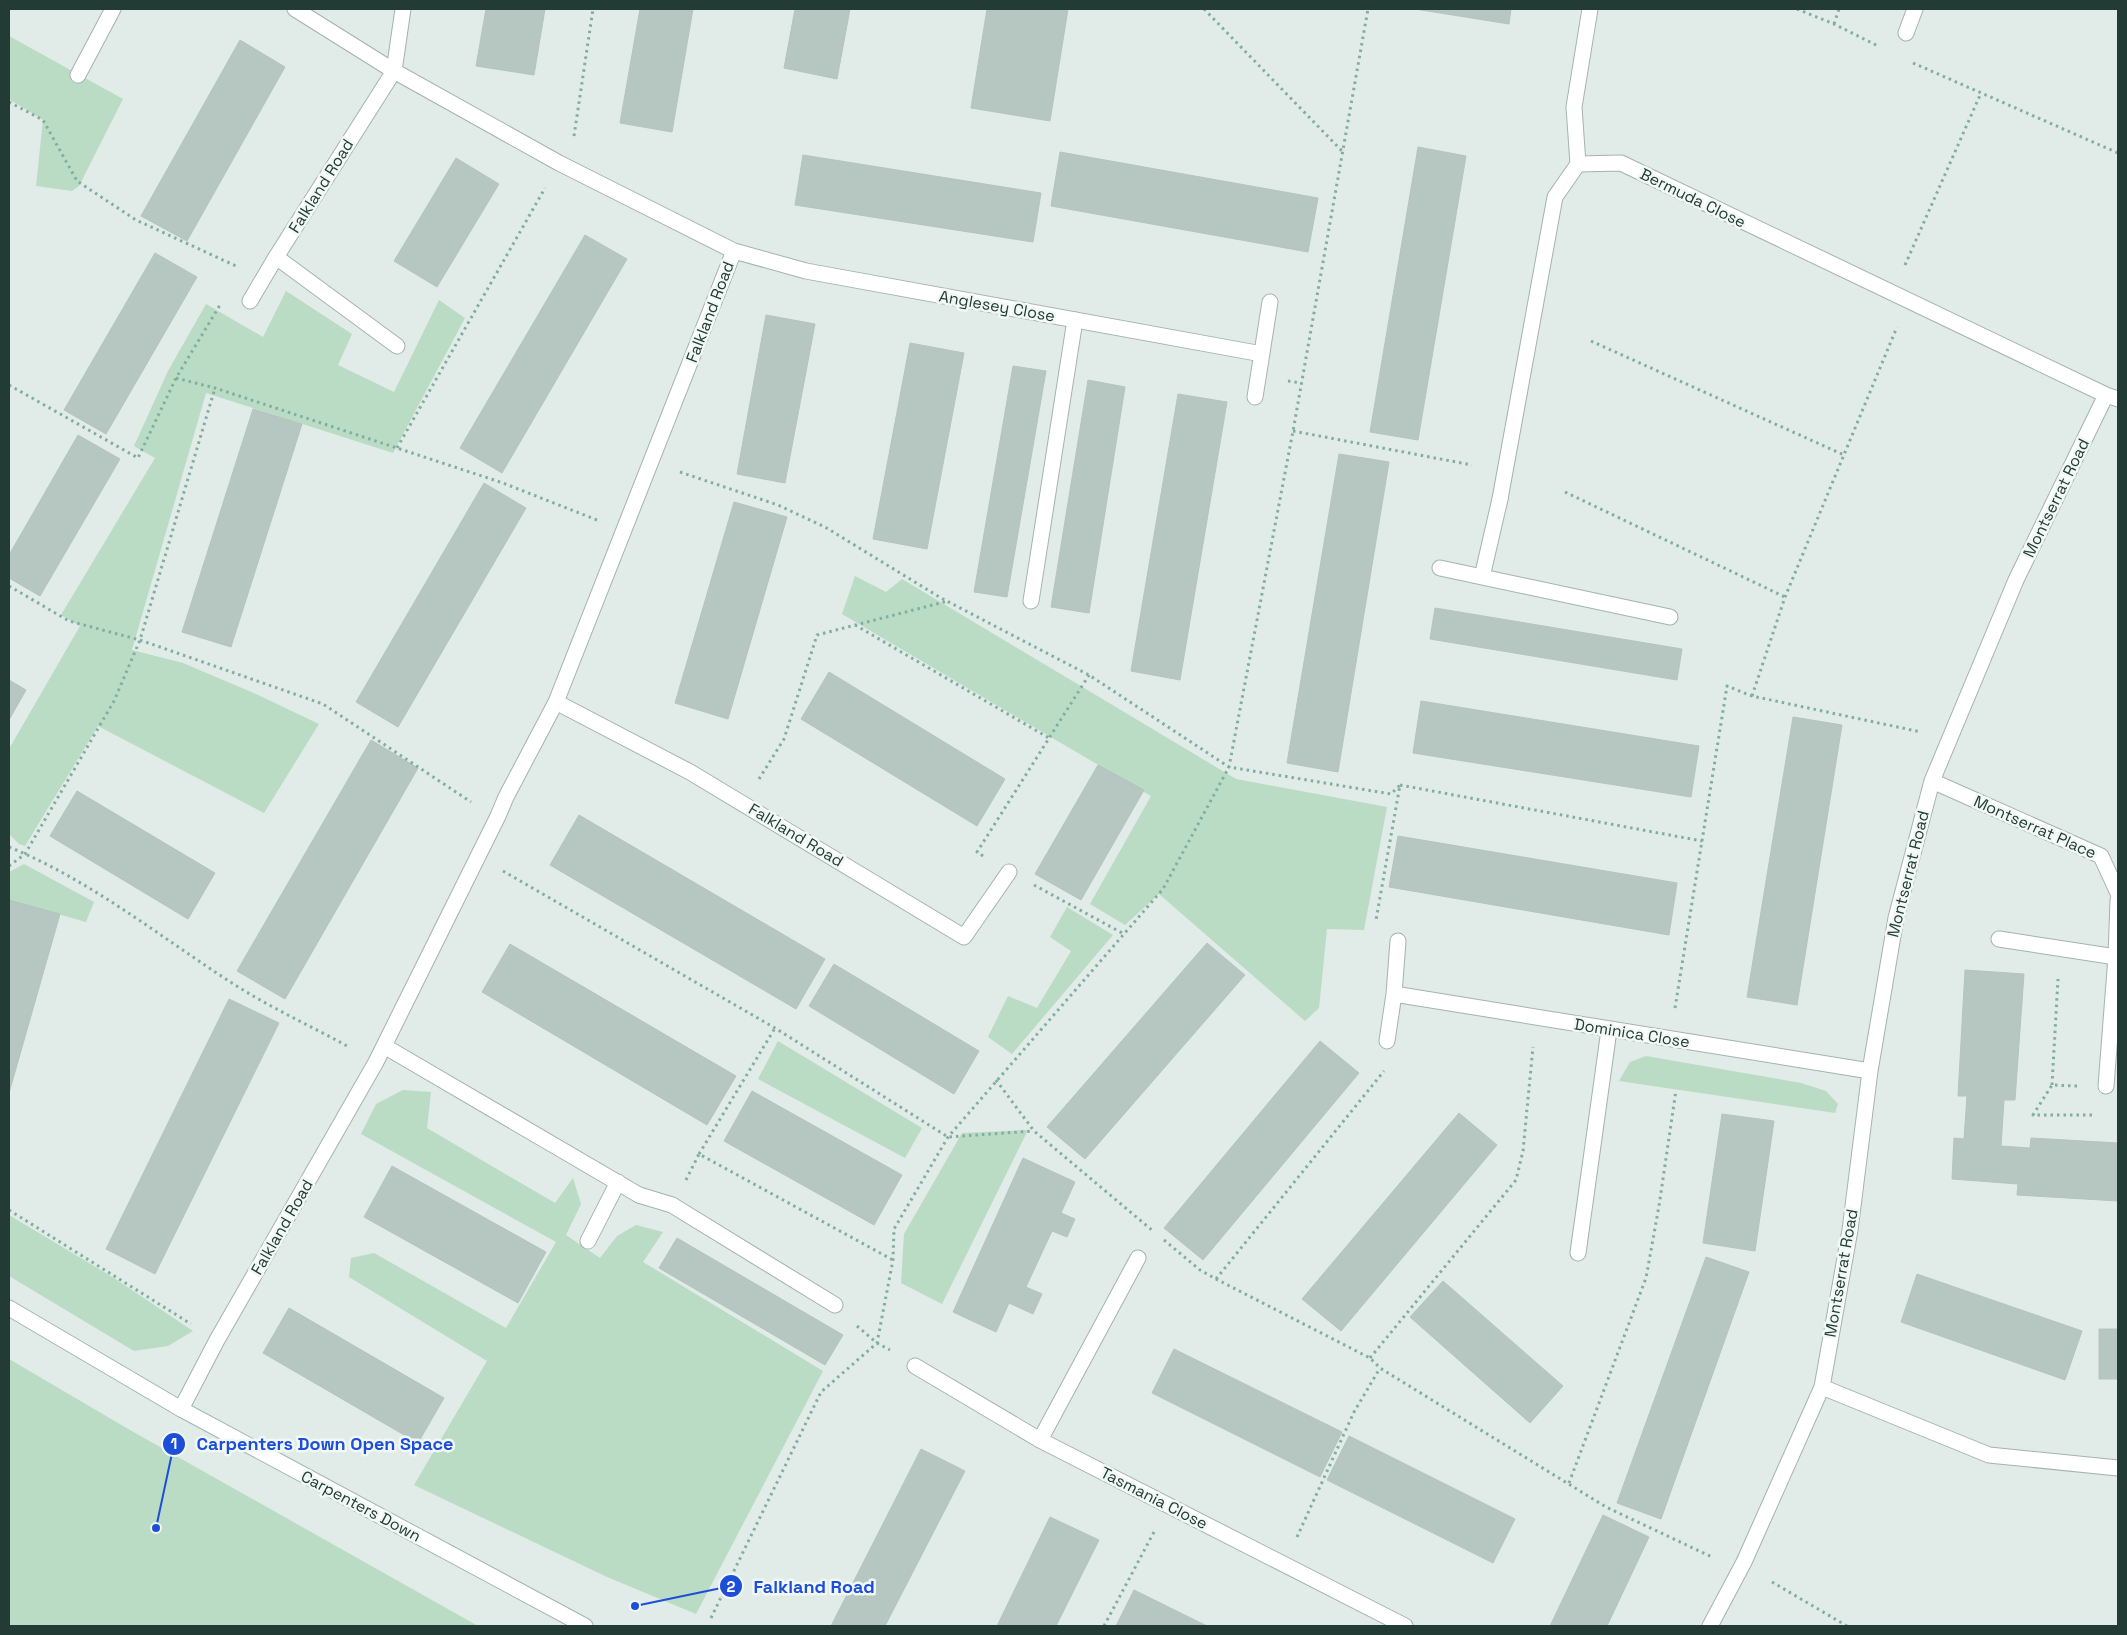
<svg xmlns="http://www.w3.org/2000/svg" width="2127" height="1635" font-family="'Space Grotesk',sans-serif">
<rect width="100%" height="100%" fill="#e1ebe7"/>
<path fill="#badcc4" d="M9,36L123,99L79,186L72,191L36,186L43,120L9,99Z
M286,291L352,334L338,365L394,392L439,300L465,318L393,453L206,393L132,650L183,663L256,694L319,724L264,813L98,726L25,846L19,844L9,834V749L80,626L61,615L155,458L134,446L168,371L206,304L263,337Z
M855,576L886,592L902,579L1236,779L1387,807L1364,930L1327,929L1319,1008L1305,1021L1159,894L1125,925L1090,904L1151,796L842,614Z
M24,864L94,902L86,922L9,900V872Z
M1067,907L1113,935L1012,1054L988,1037L1008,996L1037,1008L1071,951L1050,937Z
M778,1041L922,1128L905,1158L758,1079Z
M1646,1056L1801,1083L1826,1091L1838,1104L1835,1113L1619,1081L1630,1062Z
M403,1090L431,1092L427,1128L555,1203L573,1178L581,1204L566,1235L600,1258L617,1236L636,1225L663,1232L643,1262L823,1371L696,1614L607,1577L414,1485L487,1361L349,1277L351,1258L374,1253L506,1328L556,1242L361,1134L376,1104Z
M1028,1130L942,1304L901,1283L904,1234L962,1133Z
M9,1215L114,1278L193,1331L168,1346L134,1351L9,1276Z
M9,1359L130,1430L478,1626H9Z"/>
<path fill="#b6c6c0" stroke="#b4c5be" d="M486,9H545L534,75L476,66Z
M640,9H693L672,132L620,123Z
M795,9H850L837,79L784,68Z
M987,9H1068L1050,121L971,108Z
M1415,9H1511L1509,24Z
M240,40L285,67L187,241L141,216Z
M1418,147L1466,156L1418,440L1370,432Z
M1060,152L1318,198L1308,252L1051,206Z
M803,155L1041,193L1033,242L795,205Z
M456,158L499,184L437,287L394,261Z
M585,235L627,259L502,473L460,448Z
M155,253L197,277L106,434L64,410Z
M766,315L815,324L785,483L737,474Z
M910,343L964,353L927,549L873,539Z
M1013,366L1046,371L1007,597L974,592Z
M1088,380L1125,387L1089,613L1051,607Z
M1178,394L1227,402L1180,680L1131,671Z
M253,409L302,424L231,647L182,632Z
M78,435L120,459L40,596L9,578V555Z
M1339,454L1389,462L1338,772L1287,763Z
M484,483L526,508L398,727L356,702Z
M734,502L787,517L728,719L675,703Z
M1435,608L1682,649L1677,680L1430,639Z
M829,672L1005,779L977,826L801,719Z
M9,680L26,690L9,720Z
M1421,701L1699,746L1691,797L1413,753Z
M1793,717L1842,725L1797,1005L1747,997Z
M371,740L418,768L285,999L237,971Z
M1098,765L1144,790L1081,900L1035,874Z
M77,791L215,873L188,919L50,836Z
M579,815L825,959L796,1009L550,865Z
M1398,836L1677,883L1669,935L1389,887Z
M9,900L60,914L9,1093Z
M1207,943L1245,975L1085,1159L1047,1127Z
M510,944L736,1076L707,1125L482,992Z
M834,964L979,1051L954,1094L809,1006Z
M1965,970L2024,974L2015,1100H2004L2001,1146L2030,1148L2031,1138L2118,1143V1201L2017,1195L2018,1184L1952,1179L1954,1138L1964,1139L1967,1096H1958Z
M229,999L279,1023L155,1274L106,1249Z
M1320,1041L1359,1073L1203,1260L1164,1228Z
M752,1091L902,1175L874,1225L724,1141Z
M1459,1113L1497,1145L1341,1331L1302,1299Z
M1722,1114L1774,1121L1755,1251L1703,1243Z
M1023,1158L1075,1182L1061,1213L1075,1219L1067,1237L1052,1231L1026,1287L1042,1294L1033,1314L1009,1303L996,1332L953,1312Z
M392,1166L546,1252L518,1303L364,1217Z
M677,1238L843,1335L825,1365L659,1268Z
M1706,1257L1749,1272L1661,1519L1617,1503Z
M1917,1274L2082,1331L2065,1380L1901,1322Z
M1443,1281L1563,1386L1530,1423L1410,1317Z
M289,1308L444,1398L418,1443L263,1353Z
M2099,1329H2118V1379H2099Z
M1174,1349L1342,1432L1320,1477L1152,1393Z
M1349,1436L1515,1519L1493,1563L1327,1480Z
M921,1449L965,1471L885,1626H831Z
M1603,1515L1649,1537L1607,1626H1550Z
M1050,1517L1099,1540L1056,1626H997Z
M1134,1590L1207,1626H1116Z"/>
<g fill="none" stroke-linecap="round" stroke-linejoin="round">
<g stroke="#a4b3ae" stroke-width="17">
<path id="lane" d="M1906,33L1915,9
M78,75L113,9
M1578,164L1574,107L1590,9
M276,257L397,346
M1440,568L1670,617
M1482,577L1500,499
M1031,601L1075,320
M639,1195L672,1205L835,1305
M1578,1253L1609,1030
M1040,1440L1138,1258"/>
</g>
<g stroke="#a4b3ae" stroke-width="17">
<path id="street" d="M734,251L806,271L1262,354
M250,301L276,257L394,71L403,9
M1255,397L1270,302
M1500,499L1555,197L1578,164L1621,163L2106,395L2118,399
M556,702L690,772L964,937L1009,872
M1932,781L2101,856L2118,893
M1999,939L2116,957
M1394,994L1870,1071
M1387,1041L1394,994L1398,941
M384,1046L639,1195
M2106,1086L2116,957L2118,900
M588,1241L618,1182
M915,1366L1040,1440L1405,1626
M1822,1387L1989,1455L2118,1468
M181,1409L217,1340L376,1062L498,816L506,797L556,702L734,251L559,163L394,71L295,9
M1710,1626L1744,1562L1822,1387L1850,1230L1870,1071L1896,918L1932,781L2016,580L2106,395"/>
</g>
<g stroke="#a0b7af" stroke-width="17">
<path id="secondary" d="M9,1308L181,1409L585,1626"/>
</g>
<path stroke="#82aea1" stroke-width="3" stroke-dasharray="2.5 4" stroke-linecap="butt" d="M1204,9L1342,151
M1797,9L1834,24L1878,46
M1834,24L1839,9
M1913,63L2118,153
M9,102L43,120L77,181L136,220L236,266
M574,136L593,9
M1905,265L1981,93
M1591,341L1844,455
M176,378L215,388L503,483L597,520
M1288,381L1301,383
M9,385L138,458L176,378L220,305
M1293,431L1472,465
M397,448L545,188
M680,472L778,505L825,527L941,598L1089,675L1229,767L1391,794L1400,785L1376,920
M1565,492L1785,597
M9,586L69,621L140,640L323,704L471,802
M855,625L1049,738
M1752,696L1785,597L1897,327
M759,779L784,739L817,635L948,601
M1400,785L1702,841
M9,847C90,880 159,936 232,983C269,1007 311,1026 349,1047
M983,856L977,852L1089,675
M9,866L25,854L114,701L140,640L215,388
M503,871L775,1028L948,1137L1033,1131
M1034,885L1124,934
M1675,1008L1727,686L1752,696L1921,732
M996,1080L1034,1131L1153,1231
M2052,1085L2058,979
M2077,1086L2052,1085L2033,1115H2095
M699,1154L775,1028
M686,1180L699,1154L893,1260
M9,1210L191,1324
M1164,1240L1200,1270L1216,1279L1370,1358L1380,1368L1606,1507L1712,1557
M1216,1279L1384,1071
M857,1326L877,1343L890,1350
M1370,1358L1516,1180L1523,1151L1533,1047
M1569,1483L1646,1278L1659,1206L1676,1090
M1297,1537L1354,1412L1380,1368
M1772,1582L1847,1626
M711,1618L821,1392L877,1343L893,1260L894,1229L948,1137L1163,889L1229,767L1293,431L1368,9
M1104,1626L1154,1532"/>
<use href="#lane" stroke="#fff" stroke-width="15"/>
<use href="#street" stroke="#fff" stroke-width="15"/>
<use href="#secondary" stroke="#fff" stroke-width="15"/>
</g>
<g text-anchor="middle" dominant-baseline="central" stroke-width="5" stroke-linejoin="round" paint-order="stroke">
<g font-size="16" fill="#223b35" stroke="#f1f8f5">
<text transform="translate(321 186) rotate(-58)">Falkland Road</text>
<text transform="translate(1693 198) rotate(26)">Bermuda Close</text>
<text transform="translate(997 306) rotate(10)">Anglesey Close</text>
<text transform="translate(710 312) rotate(-69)">Falkland Road</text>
<text transform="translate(2056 498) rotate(-64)">Montserrat Road</text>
<text transform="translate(2035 827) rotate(24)">Montserrat Place</text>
<text transform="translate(796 835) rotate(31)">Falkland Road</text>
<text transform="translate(1908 874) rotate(-76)">Montserrat Road</text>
<text transform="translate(1632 1033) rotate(9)">Dominica Close</text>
<text transform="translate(282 1227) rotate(-60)">Falkland Road</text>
<text transform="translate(1841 1273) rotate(-80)">Montserrat Road</text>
<text transform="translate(1154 1498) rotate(27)">Tasmania Close</text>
<text transform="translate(361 1506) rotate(28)">Carpenters Down</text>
</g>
</g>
<path fill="none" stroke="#1d4ed8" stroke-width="2" d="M156 1528L174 1444M635 1606L731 1586"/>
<g fill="#1d4ed8" stroke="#f1f8f5" stroke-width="2">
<circle cx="156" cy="1528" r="5"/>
<circle cx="635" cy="1606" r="5"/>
<circle cx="174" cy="1444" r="12"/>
<circle cx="731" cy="1586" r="12"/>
</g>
<g font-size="15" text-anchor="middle" font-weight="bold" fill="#fff">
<text x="174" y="1449">1</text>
<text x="731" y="1592">2</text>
</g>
<g font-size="18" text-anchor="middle" font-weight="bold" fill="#1d4ed8" stroke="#f1f8f5" stroke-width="5" stroke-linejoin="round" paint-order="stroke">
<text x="325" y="1450">Carpenters Down Open Space</text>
<text x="814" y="1593">Falkland Road</text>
</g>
<rect width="2127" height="1635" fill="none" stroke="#223b35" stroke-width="20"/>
</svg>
